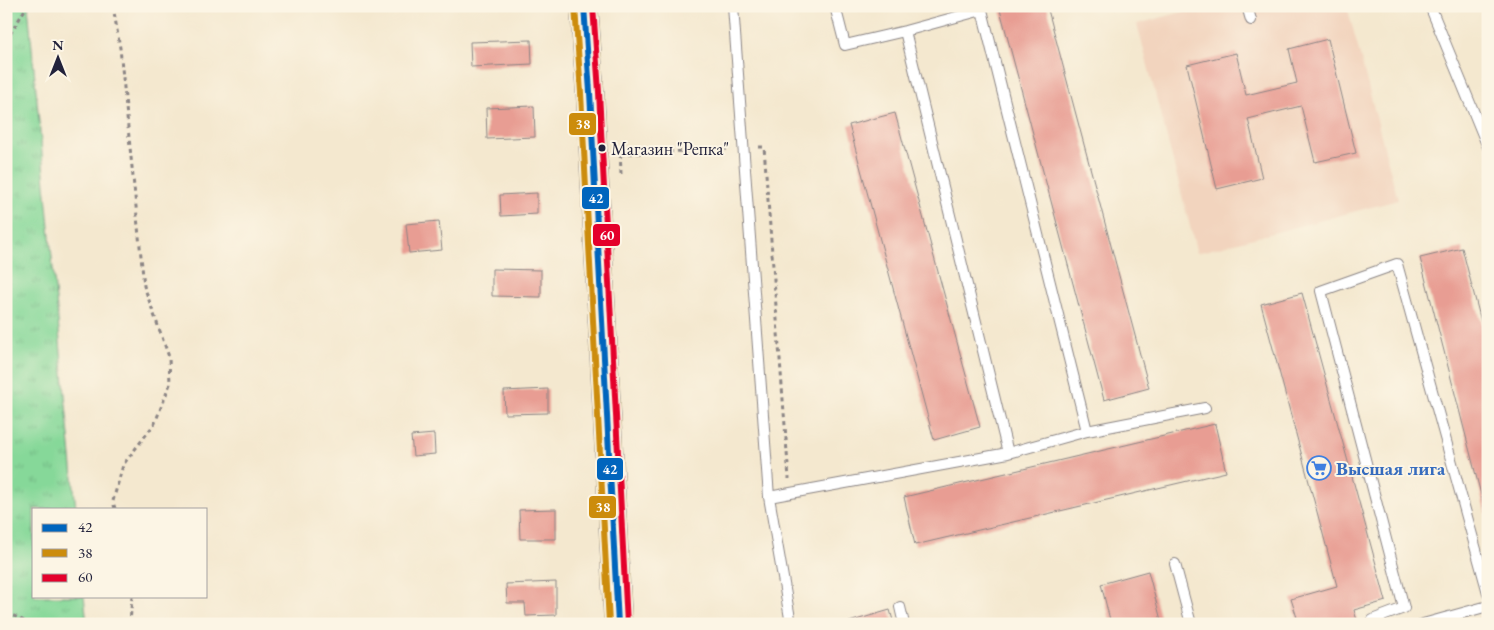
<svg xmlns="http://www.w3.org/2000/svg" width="1494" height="630" font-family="'EB Garamond',serif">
<defs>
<pattern id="grass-tufts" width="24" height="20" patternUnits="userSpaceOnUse" patternTransform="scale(1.25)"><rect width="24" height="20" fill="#86d899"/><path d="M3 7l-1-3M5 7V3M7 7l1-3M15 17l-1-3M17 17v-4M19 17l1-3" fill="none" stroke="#73b985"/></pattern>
</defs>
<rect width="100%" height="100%" fill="#fcf5e5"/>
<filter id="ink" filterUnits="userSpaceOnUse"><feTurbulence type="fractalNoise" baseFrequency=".02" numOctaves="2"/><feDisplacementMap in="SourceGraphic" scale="10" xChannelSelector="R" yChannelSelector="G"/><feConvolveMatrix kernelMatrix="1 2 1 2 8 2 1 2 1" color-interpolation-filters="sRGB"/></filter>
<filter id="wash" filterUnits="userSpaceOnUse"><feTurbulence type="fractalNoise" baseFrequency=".0096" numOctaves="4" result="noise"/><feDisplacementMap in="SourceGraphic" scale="20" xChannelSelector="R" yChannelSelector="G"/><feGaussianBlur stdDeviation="1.12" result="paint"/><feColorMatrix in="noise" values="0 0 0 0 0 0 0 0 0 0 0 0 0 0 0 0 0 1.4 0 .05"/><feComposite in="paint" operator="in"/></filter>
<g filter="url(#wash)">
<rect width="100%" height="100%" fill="#f4e8cf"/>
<path fill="#f2d4be" d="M1205,6H1347L1398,200L1197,253L1137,24Z"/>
<path fill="url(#grass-tufts)" stroke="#547d6a" d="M6,6H28L76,509H34V596H84L87,624H6Z"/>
<g id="blocks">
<path fill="#e89d93" d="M999,6H1047L1149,388L1104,400Z
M1328,39L1356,153L1315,162L1301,106L1248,119L1262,178L1217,189L1187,65L1236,53L1246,95L1297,83L1289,49Z
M531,40L532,64L471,67L470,42Z
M534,106L535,137L487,139L486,108Z
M895,113L980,427L934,440L849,125Z
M537,193V214L501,216L500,195Z
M439,221L442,250L409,253L406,224Z
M1462,248L1488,348L1487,518L1420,258Z
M492,269L541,270V297L492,296Z
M1302,293L1386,601L1354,610L1358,624H1299L1291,599L1337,586L1261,304Z
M548,389V413L505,414L504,391Z
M1215,424L1226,472L915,545L904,497Z
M434,434L435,454L413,456L411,436Z
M556,509V539H520L519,510Z
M1148,571L1162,624H1111L1101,584Z
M556,582V615L526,616L525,603H507L506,584Z
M890,610L894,624H850L849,622Z"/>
</g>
</g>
<g filter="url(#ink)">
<use href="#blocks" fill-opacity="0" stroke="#8b8585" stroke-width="1"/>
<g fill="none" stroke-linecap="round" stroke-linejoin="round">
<g stroke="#8b8585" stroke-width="12">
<path id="lane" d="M733,6L769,497L791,624
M835,6L845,45L905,31L982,10
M981,6L1087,431
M1247,6L1251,20
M1430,6L1488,147
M905,31L1008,453
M769,497L1008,453L1087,431L1205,408
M1175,564L1191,624
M900,607L904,624
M1373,624L1372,620L1404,608L1321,291L1397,264L1488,593
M1423,624L1488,606"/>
</g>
<g stroke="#8b8585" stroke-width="29">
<path id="highway" d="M584,6L590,92L618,624"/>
</g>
<path stroke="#8b8585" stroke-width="3" stroke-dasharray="4 4" stroke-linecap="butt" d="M113,6L120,48L144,286L169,357L170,384L155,423L123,465L113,501L115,509
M6,41L27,6
M620,146L621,175
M759,147H764L789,479
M621,154L727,149
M6,612L30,624
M130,624L132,596"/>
<use href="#lane" stroke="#fff" stroke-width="10"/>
<use href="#highway" stroke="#eec569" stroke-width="28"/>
<g stroke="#fcf5e5" stroke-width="10">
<path id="bus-1" d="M584,6L590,92L618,624"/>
</g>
<g stroke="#fcf5e5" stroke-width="10">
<path id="bus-2" d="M575,7L581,93L609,624"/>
</g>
<g stroke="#fcf5e5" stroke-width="10">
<path id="bus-3" d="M593,6L599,92L627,624"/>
</g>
<use href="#bus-1" stroke="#0065bd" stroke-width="6"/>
<use href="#bus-2" stroke="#cc8c0c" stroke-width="6"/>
<use href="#bus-3" stroke="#e4002b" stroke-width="6"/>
</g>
</g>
<defs>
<g id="supermarket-ring" transform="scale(1.25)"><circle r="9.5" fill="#fcf5e5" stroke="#3f7fe0" stroke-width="1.5"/><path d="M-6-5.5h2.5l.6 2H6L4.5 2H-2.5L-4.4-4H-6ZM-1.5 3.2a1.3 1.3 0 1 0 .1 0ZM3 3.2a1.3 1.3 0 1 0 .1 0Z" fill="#3f7fe0"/></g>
</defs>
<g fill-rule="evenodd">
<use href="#supermarket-ring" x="1319" y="468"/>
</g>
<circle fill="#22223b" stroke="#fcf5e5" stroke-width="2" cx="602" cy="148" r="4.5"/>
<g text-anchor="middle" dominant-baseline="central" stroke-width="4" stroke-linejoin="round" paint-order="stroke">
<g font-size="18" fill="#22223b" stroke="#fcf5e5" text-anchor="start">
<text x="611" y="148">Магазин "Репка"</text>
</g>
<g font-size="19" font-weight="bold" fill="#366cbe" stroke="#fcf5e5" text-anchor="start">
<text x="1336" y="468">Высшая лига</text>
</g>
</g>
<g stroke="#fcf5e5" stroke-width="2">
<rect x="568" y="112" width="29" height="24" rx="5" fill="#cc8c0c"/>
<rect x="581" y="186" width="29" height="24" rx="5" fill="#0065bd"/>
<rect x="592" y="223" width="29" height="24" rx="5" fill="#e4002b"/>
<rect x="596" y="457" width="28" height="24" rx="5" fill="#0065bd"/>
<rect x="588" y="495" width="29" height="24" rx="5" fill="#cc8c0c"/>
</g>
<g font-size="14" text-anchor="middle" font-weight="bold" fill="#fff">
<text x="583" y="129">38</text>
<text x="596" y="203">42</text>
<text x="607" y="240">60</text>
<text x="610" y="474">42</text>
<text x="603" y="512">38</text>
</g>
<rect width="1494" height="630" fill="none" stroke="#fcf5e5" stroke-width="25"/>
<rect x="32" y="508" width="175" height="90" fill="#fcf5e5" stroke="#a5a1a1"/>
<rect x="42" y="524" width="25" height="8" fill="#0065bd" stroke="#a5a1a1"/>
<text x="78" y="532" font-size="15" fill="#22223b">42</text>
<rect x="42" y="549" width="25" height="8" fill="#cc8c0c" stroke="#a5a1a1"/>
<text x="78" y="558" font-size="15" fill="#22223b">38</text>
<rect x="42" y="574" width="25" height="8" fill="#e4002b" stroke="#a5a1a1"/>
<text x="78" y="582" font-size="15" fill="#22223b">60</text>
<g transform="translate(58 58)" stroke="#fcf5e5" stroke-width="4" paint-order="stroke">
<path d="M0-4L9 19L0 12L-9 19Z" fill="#22223b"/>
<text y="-8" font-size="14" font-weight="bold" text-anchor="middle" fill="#22223b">N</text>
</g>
</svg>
